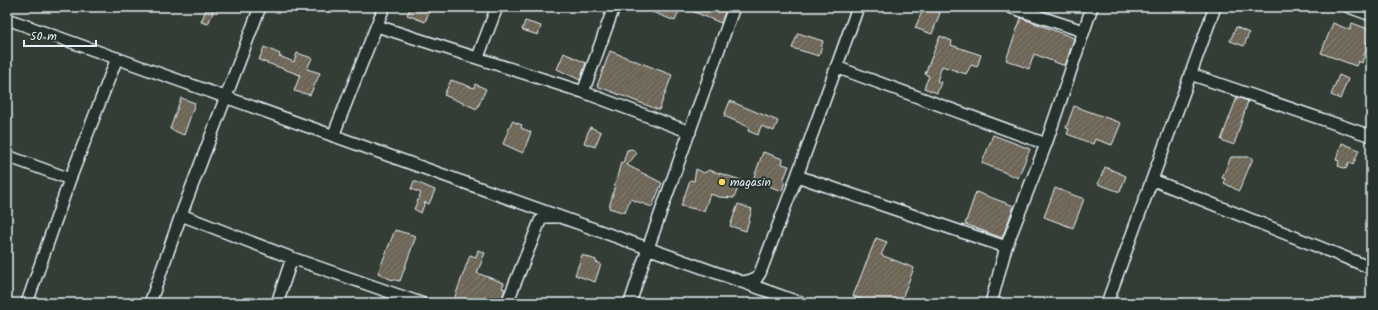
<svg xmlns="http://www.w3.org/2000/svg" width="1378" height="310" font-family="Kalam,sans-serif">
<defs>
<pattern id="building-hatch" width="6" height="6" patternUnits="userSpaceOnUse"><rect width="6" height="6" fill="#6d6556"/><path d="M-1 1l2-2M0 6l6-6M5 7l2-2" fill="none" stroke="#827c6f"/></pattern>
</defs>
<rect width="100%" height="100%" fill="#343d35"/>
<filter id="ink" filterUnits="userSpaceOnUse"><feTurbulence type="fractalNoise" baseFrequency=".025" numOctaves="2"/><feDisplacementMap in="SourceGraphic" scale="8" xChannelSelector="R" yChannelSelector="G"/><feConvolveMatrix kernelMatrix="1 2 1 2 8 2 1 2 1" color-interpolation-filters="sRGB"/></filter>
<g filter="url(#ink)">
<path fill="url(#building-hatch)" stroke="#e8f1f8" d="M411,7H431L425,22L407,15Z
M640,7H681L675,21Z
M682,7H727L721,23Z
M924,7H940L938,12L940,13L932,34L915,28Z
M206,10H214L208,24L201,22Z
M1021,18L1074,38L1065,66L1034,54L1029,69L1006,60Z
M525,21L541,26L538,35L522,30Z
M1333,23L1350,30L1352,23L1371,30L1362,63L1358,61L1356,66L1321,53Z
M1236,27L1249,33L1244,46L1230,41Z
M798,33L823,41L819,56L792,48Z
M940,36L952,41L951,45L981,55L977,67L971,65L966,74L942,66L937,81L941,82L937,93L924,88L929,76L925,74Z
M264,47L280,54L279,56L294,62L297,53L312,58L307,69L320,73L310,95L294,91L300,75L259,60Z
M610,51L672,75L659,110L597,86Z
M564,53L586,63L580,80L557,69Z
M1339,75L1348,79L1340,99L1331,95Z
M451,80L474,88L475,84L486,89L477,109L444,95Z
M1237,97L1248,101L1234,145L1221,140Z
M181,98L195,103L184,135L170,129Z
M730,101L778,121L774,131L761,126L758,135L748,131L749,127L724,116Z
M1074,106L1121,123L1112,145L1095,139L1093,144L1067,134L1069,129L1066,128Z
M512,121L522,125L521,128L531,132L523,153L503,144Z
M590,127L601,132L595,147L584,143Z
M993,135L1030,149L1018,178L982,163Z
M1342,143L1359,150L1353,165L1349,163L1346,169L1338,166L1339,161L1336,160Z
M632,149L637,153L627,165L662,183L652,207L630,199L625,213L609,208L621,162L623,163L627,150Z
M763,152L783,159L782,164L789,166L783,181L785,182L782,191L753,180Z
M1231,157H1248L1253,158L1239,191L1224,183L1225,179L1222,178Z
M1105,167L1126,176L1120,192L1098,184Z
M696,169L704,173L709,170L741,180L734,198L719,197L710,194L704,211L681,206L690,180L694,181Z
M414,181L435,190L429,204L425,202L421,213L414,209L421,193L411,189Z
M1055,188L1084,199L1073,228L1044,217Z
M976,192L1014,206L1002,238L965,224Z
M738,204L752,209L746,231L730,226Z
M395,230L416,236L400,281L390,279L378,273Z
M876,238L887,242L881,255L914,268L900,303H871L853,296Z
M478,250L485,253L477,273L504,283L502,288L505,289L500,303L453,302L470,255L476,257Z
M582,255L596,260V262L601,264L595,282L575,275Z"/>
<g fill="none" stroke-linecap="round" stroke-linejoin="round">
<g stroke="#e8f1f8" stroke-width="14">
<path id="minor" d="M1010,7L1083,31
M1349,7L1371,15
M7,19L801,303
M377,26L583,92L690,132
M478,57L497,7
M836,67L1046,144
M1190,74L1371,136
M583,92L614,7
M333,136L384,7
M7,156L70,179
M797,176L1006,247
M1153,180L1371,268
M181,215L292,258L421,303
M743,282L756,279L760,273L797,176L858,7
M27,303L70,179L117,58
M150,303L181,215L260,7
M277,303L292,258
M507,303L540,221L545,217H557
M630,303L648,248L734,7
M991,303L1006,247L1046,144L1092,7
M1107,303L1215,7"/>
</g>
<use href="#minor" stroke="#26332d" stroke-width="11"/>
</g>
</g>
<circle fill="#ffd166" stroke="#26332d" stroke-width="1.5" cx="722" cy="182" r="4"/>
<g text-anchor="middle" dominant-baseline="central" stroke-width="4" stroke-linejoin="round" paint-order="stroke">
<g font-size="12" fill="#e8f1f8" stroke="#26332d" text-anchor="start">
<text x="730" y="182">magasin</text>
</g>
</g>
<rect width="1378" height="310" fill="none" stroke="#26332d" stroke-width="24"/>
<rect x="12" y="12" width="1354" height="286" fill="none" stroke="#e8f1f8" stroke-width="1.5" filter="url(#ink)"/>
<path d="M24 40v6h72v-6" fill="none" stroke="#e8f1f8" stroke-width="2"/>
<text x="30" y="40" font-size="12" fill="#e8f1f8" stroke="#26332d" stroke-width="3" paint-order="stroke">50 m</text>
</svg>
